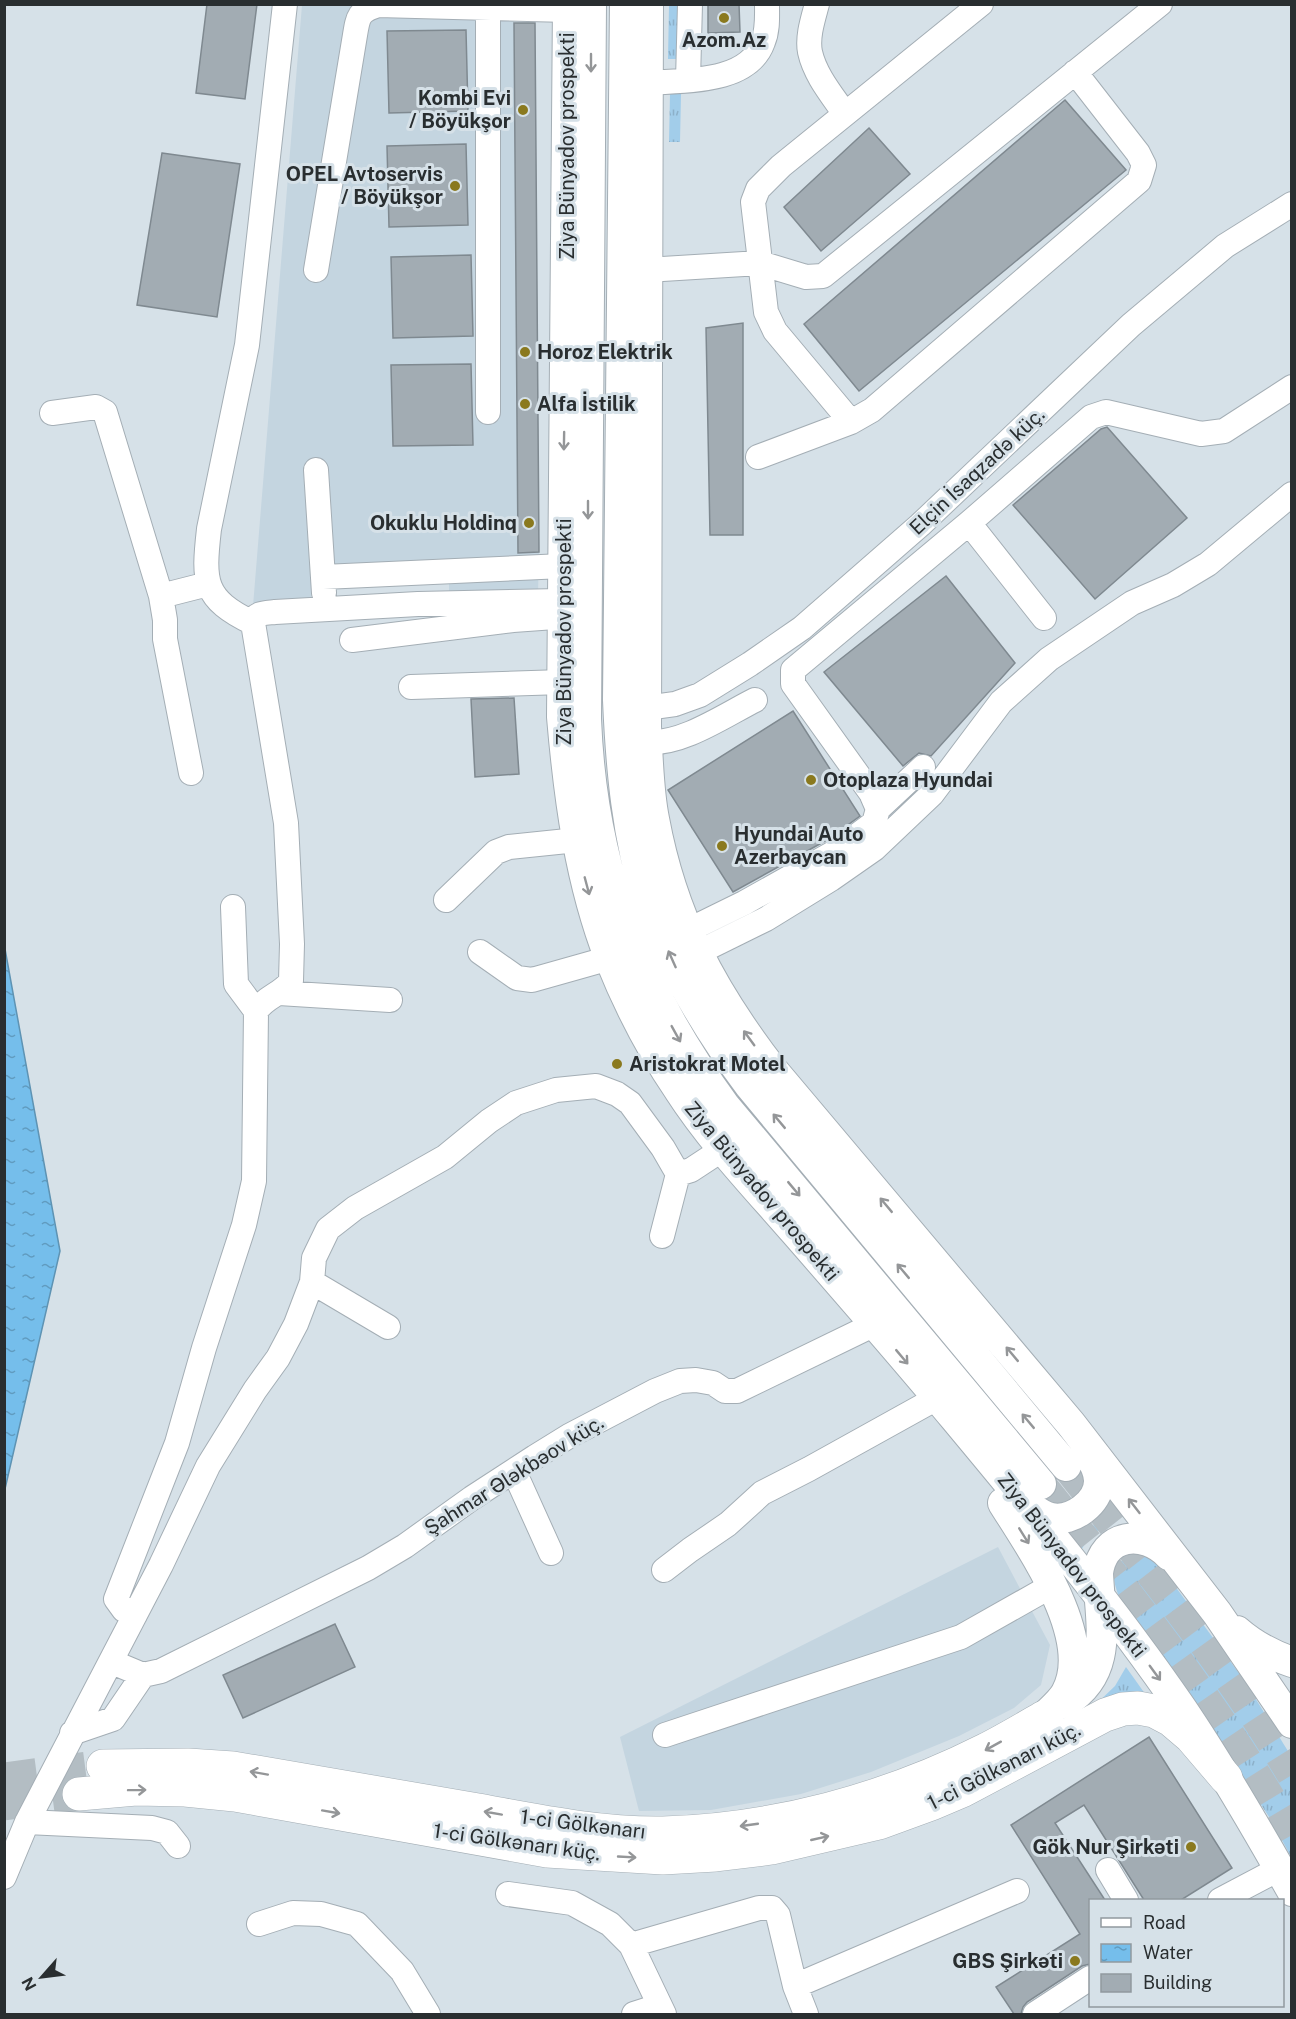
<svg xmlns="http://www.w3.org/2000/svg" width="1296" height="2019" font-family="'Public Sans',sans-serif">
<defs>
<pattern id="grass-tufts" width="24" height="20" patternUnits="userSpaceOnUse" patternTransform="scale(1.5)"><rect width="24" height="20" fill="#a2cdea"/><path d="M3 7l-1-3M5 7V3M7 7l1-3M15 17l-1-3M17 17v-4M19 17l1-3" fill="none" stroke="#8cb0c9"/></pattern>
<pattern id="water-ripples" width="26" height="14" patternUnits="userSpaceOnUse" patternTransform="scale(1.5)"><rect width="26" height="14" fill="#75beeb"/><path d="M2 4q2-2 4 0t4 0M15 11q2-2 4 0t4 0" fill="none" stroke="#609bbf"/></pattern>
</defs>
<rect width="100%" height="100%" fill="#d6e1e8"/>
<path fill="#c4d5e0" d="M302,5H512L514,21L518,552H539L538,594L449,597V578L311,585V606H253Z
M998,1547L1050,1645L1041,1685L1014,1708L959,1736L871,1772L801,1794L711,1810L639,1811L620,1737Z"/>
<path fill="url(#grass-tufts)" d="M669,5H680L679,59H668Z
M670,94H681L680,142H669Z
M1117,1495L1132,1513C1109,1520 1088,1534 1078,1556L1065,1539C1090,1534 1105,1517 1117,1495Z
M1145,1555L1158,1563L1244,1680L1291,1756V1857L1273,1823L1201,1712L1119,1597C1108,1569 1114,1557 1145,1555Z
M1126,1667L1148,1698L1092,1708L1115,1686Z"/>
<path fill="url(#water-ripples)" stroke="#5e93b3" stroke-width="1.5" d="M5,949L60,1251L5,1489H4Z"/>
<path fill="#a2acb3" stroke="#7f8990" stroke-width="1.5" d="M207,4H257L245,99L196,93Z
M708,4H739L740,32L708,33Z
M514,23H535L539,552L518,553Z
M466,30L468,111L389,113L387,31Z
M1065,100L1126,170L859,391L804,324Z
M869,128L910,174L821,251L784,207Z
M466,144L468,225L389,227L387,146Z
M162,153L240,164L217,317L137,305Z
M471,255L473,336L393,338L391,257Z
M743,323V535H710L706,328Z
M471,364L473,445L393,446L391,365Z
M1107,427L1187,518L1095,599L1013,505L1101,429Z
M946,576L1015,663L931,756L919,753L903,766L824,672Z
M514,698L519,774L475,777L471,699Z
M793,711L860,816L827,840L733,892L668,790Z
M335,1624L355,1667L243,1718L223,1675Z
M1149,1737L1232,1868L1181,1900H1144L1084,1805L1055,1823L1105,1900H1090V1964L1082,1966L1027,2002L1023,2007L1021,2014H1014L996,1987L1080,1934L1011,1825Z"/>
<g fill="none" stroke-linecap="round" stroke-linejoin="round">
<path stroke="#b3bdc3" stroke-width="30" stroke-dasharray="30 15" stroke-linecap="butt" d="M1066,1466C1145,1566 1226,1665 1292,1775
M1041,1484C1131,1596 1221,1710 1292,1835"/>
<path stroke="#b3bdc3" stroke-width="33" stroke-dasharray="33 16" stroke-linecap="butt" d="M4,1779L103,1766
M4,1804L79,1794"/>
<g stroke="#a4aeb5" stroke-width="26">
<path id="minor" d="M817,4C813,19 807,37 810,52C815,75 832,95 845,114
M688,80L690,4
M647,83C684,80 748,84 763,42C768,30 767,17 767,4
M316,270L355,35C358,16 359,11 378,5L568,10
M646,270L760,263L806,277L823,276L1160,4
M488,412V8
M52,413L96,407L105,412L161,596L208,584
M851,422L775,331L766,312L753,202L758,189L781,166L981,4
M758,457L851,422L872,410L1139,181L1144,165L1138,153L1075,72
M316,470L324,593
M969,523L1044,618
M323,577L563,566
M161,596L165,620V639L191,773
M253,623C203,599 203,582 209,529L247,345L285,4
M352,640L513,620L555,617
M411,687L563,682
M646,708L675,704L700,695L750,664L802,628L920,525L1131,325L1225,246L1292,204
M647,742C682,745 725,715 755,700
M878,809L923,767
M446,900L496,852L509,847L577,840
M233,907L236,984L256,1011
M687,931L744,903L835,852L874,823L878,809L871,793L793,684V670L969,523L1091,417L1106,412L1201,434L1224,431L1292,387
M480,952L517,978L532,980L610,958
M697,953L766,919L831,879L874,849L932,794L1001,702L1049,659L1132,603L1173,585L1208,564L1292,494
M279,993L390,1000
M662,1236L678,1174
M312,1282L388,1327
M514,1471L551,1553
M664,1570L690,1550L728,1524L762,1493L809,1469L937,1398
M135,1615L124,1610L116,1599L177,1443L204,1348L244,1225L254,1181L256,1011C266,996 281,995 291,981L292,944L286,823L253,623C255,612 266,613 275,612L418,604L562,601
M112,1662L143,1675L161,1671L368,1568L405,1546L472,1498L535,1457L569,1436L655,1391L680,1381L696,1380L713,1383L725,1391H737L875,1324
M72,1733L113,1719L143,1675
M665,1735L961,1637L1053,1585
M27,1822L152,1828L167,1832L178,1846
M1108,1870L1126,1900
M4,1877L27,1822L161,1565L208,1466L255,1390L278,1358L296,1324L312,1282L314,1258L328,1229L355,1208L445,1157L489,1121L516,1103L556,1090L596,1086L617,1094L630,1103L663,1148L678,1174L691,1170L723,1149
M508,1894L572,1903L610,1924L631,1945L664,2014
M1220,1900L1279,1869
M259,1924L293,1913L321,1914L357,1924L402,1971L428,2014
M631,1945L759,1908H772L778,1915L795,1986L806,2014
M795,1986L1017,1891
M634,2014L659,2006
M1035,2014L1090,1978"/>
</g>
<g stroke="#a4aeb5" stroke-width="32">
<path id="major" d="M568,4L562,717C569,799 580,882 610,959C628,1004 651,1049 679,1090C712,1141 755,1186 795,1232C843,1287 891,1342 938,1398C1022,1499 1108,1601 1182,1709C1222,1768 1257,1829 1292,1891
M591,4L586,719C592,868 637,986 725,1106L1041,1484
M625,4L618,700C621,769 627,837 648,903C671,969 708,1030 750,1086L1066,1466
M648,4L646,727C648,758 648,789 654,819C672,917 712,991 772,1069L1071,1424L1217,1613L1292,1723
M1003,1503C1031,1548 1096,1639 1066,1693C1061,1702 1052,1709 1044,1717
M1026,1504C1034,1509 1041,1516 1051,1518C1072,1522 1099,1503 1099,1481C1099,1472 1094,1462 1089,1454
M1237,1631C1253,1645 1272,1655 1292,1662
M1065,1703C1115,1672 1100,1623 1098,1573C1103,1533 1144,1529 1169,1555"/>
</g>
<g stroke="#a4aeb5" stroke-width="34">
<path id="highway" d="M103,1766L188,1765L233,1768C314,1782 396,1796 478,1810C538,1821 601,1834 663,1833C773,1830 886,1800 985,1750C1005,1740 1025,1728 1044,1717
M79,1794L136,1789L185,1790L235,1795L547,1851L663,1858L716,1855L772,1848L879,1823L931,1804L964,1790L1105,1715L1123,1709L1138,1708L1154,1711L1171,1720L1191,1737L1226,1778"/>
</g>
<use href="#minor" stroke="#fff" stroke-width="24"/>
<use href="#major" stroke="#fff" stroke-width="30"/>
<use href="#highway" stroke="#fff" stroke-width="33"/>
</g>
<defs><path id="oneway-shaft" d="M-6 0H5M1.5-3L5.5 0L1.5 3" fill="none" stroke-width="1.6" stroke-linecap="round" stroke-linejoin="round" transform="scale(1.5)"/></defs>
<g stroke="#949698">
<use href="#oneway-shaft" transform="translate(591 63) rotate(90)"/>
<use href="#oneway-shaft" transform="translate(564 441) rotate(91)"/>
<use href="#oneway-shaft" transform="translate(588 510) rotate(90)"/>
<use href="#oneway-shaft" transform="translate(587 886) rotate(75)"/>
<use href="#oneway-shaft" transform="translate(672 959) rotate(-114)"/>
<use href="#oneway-shaft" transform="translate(676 1034) rotate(61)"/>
<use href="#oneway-shaft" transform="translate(749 1038) rotate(-126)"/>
<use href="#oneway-shaft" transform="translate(779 1121) rotate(-130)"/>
<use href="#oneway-shaft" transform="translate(794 1189) rotate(50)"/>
<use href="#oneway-shaft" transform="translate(886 1205) rotate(-130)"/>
<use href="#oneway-shaft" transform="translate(903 1271) rotate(-130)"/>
<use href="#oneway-shaft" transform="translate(1012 1354) rotate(-130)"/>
<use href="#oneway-shaft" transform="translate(902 1357) rotate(50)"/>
<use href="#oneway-shaft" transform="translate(1028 1421) rotate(-130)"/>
<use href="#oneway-shaft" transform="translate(1134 1506) rotate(-128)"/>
<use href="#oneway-shaft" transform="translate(1024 1536) rotate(58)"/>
<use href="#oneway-shaft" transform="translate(1155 1673) rotate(54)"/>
<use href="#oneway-shaft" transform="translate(993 1746) rotate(151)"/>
<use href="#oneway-shaft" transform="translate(259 1773) rotate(-170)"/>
<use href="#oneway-shaft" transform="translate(137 1790) rotate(-1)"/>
<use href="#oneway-shaft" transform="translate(331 1812) rotate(10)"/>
<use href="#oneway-shaft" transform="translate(493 1813) rotate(-170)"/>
<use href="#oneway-shaft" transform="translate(749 1825) rotate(172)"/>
<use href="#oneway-shaft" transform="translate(820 1838) rotate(-13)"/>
<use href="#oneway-shaft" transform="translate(627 1857) rotate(3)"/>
</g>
<g fill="#8a791e" stroke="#d6e1e8" stroke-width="2">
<circle cx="724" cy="18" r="6"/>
<circle cx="523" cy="110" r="6"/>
<circle cx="455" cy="186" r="6"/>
<circle cx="525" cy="352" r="6"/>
<circle cx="525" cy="404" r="6"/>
<circle cx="529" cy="523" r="6"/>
<circle cx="811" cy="780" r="6"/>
<circle cx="722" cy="846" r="6"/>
<circle cx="617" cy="1064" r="6"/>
<circle cx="1191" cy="1847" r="6"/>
<circle cx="1075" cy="1961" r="6"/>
</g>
<g text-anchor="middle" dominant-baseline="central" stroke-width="6" stroke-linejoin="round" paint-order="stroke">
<g font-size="20" font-weight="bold" fill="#292e30" stroke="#d6e1e8" text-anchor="end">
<text x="724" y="40" text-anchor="middle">Azom.Az</text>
<text x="511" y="98">Kombi Evi<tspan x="511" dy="23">/ Böyükşor</tspan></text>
<text x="443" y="174">OPEL Avtoservis<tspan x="443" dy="23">/ Böyükşor</tspan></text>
<text x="537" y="352" text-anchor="start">Horoz Elektrik</text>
<text x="537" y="404" text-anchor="start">Alfa İstilik</text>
<text x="517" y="523">Okuklu Holdinq</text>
<text x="823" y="780" text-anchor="start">Otoplaza Hyundai</text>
<text x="734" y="834" text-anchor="start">Hyundai Auto<tspan x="734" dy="23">Azerbaycan</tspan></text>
<text x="629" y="1064" text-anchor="start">Aristokrat Motel</text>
<text x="1179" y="1847">Gök Nur Şirkəti</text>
<text x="1063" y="1961">GBS Şirkəti</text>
</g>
<g font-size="20" fill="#292e30" stroke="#d6e1e8">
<text transform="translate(567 146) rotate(-90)">Ziya Bünyadov prospekti</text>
<text transform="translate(977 471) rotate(-43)">Elçin İsaqzadə küç.</text>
<text transform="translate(564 632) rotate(-90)">Ziya Bünyadov prospekti</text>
<text transform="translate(762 1191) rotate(50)">Ziya Bünyadov prospekti</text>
<text transform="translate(514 1475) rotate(-32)">Şahmar Ələkbəov küç.</text>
<text transform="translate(1072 1565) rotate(52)">Ziya Bünyadov prospekti</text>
<text transform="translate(1004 1766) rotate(-27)">1-ci Gölkənarı küç.</text>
<text transform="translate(583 1824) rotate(7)">1-ci Gölkənarı</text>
<text transform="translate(517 1842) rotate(8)">1-ci Gölkənarı küç.</text>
</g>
</g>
<rect width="1296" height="2019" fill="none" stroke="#292e30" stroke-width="12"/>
<rect x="1089" y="1899" width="195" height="108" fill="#d6e1e8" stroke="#91999e" stroke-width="1.5"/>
<rect x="1101" y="1918" width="30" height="9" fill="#ffffff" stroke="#91999e" stroke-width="1.5"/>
<text x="1143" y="1929" font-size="18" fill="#292e30">Road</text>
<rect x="1101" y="1944" width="30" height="18" fill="url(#water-ripples)" stroke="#91999e" stroke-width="1.5"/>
<text x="1143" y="1959" font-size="18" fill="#292e30">Water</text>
<rect x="1101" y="1974" width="30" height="18" fill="#a2acb3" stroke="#91999e" stroke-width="1.5"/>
<text x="1143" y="1989" font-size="18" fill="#292e30">Building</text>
<g transform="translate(42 1977) rotate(242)" stroke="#d6e1e8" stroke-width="4.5" paint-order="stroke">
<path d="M0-4.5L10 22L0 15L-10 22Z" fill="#292e30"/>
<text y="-9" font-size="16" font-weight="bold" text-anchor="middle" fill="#292e30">N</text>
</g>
</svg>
